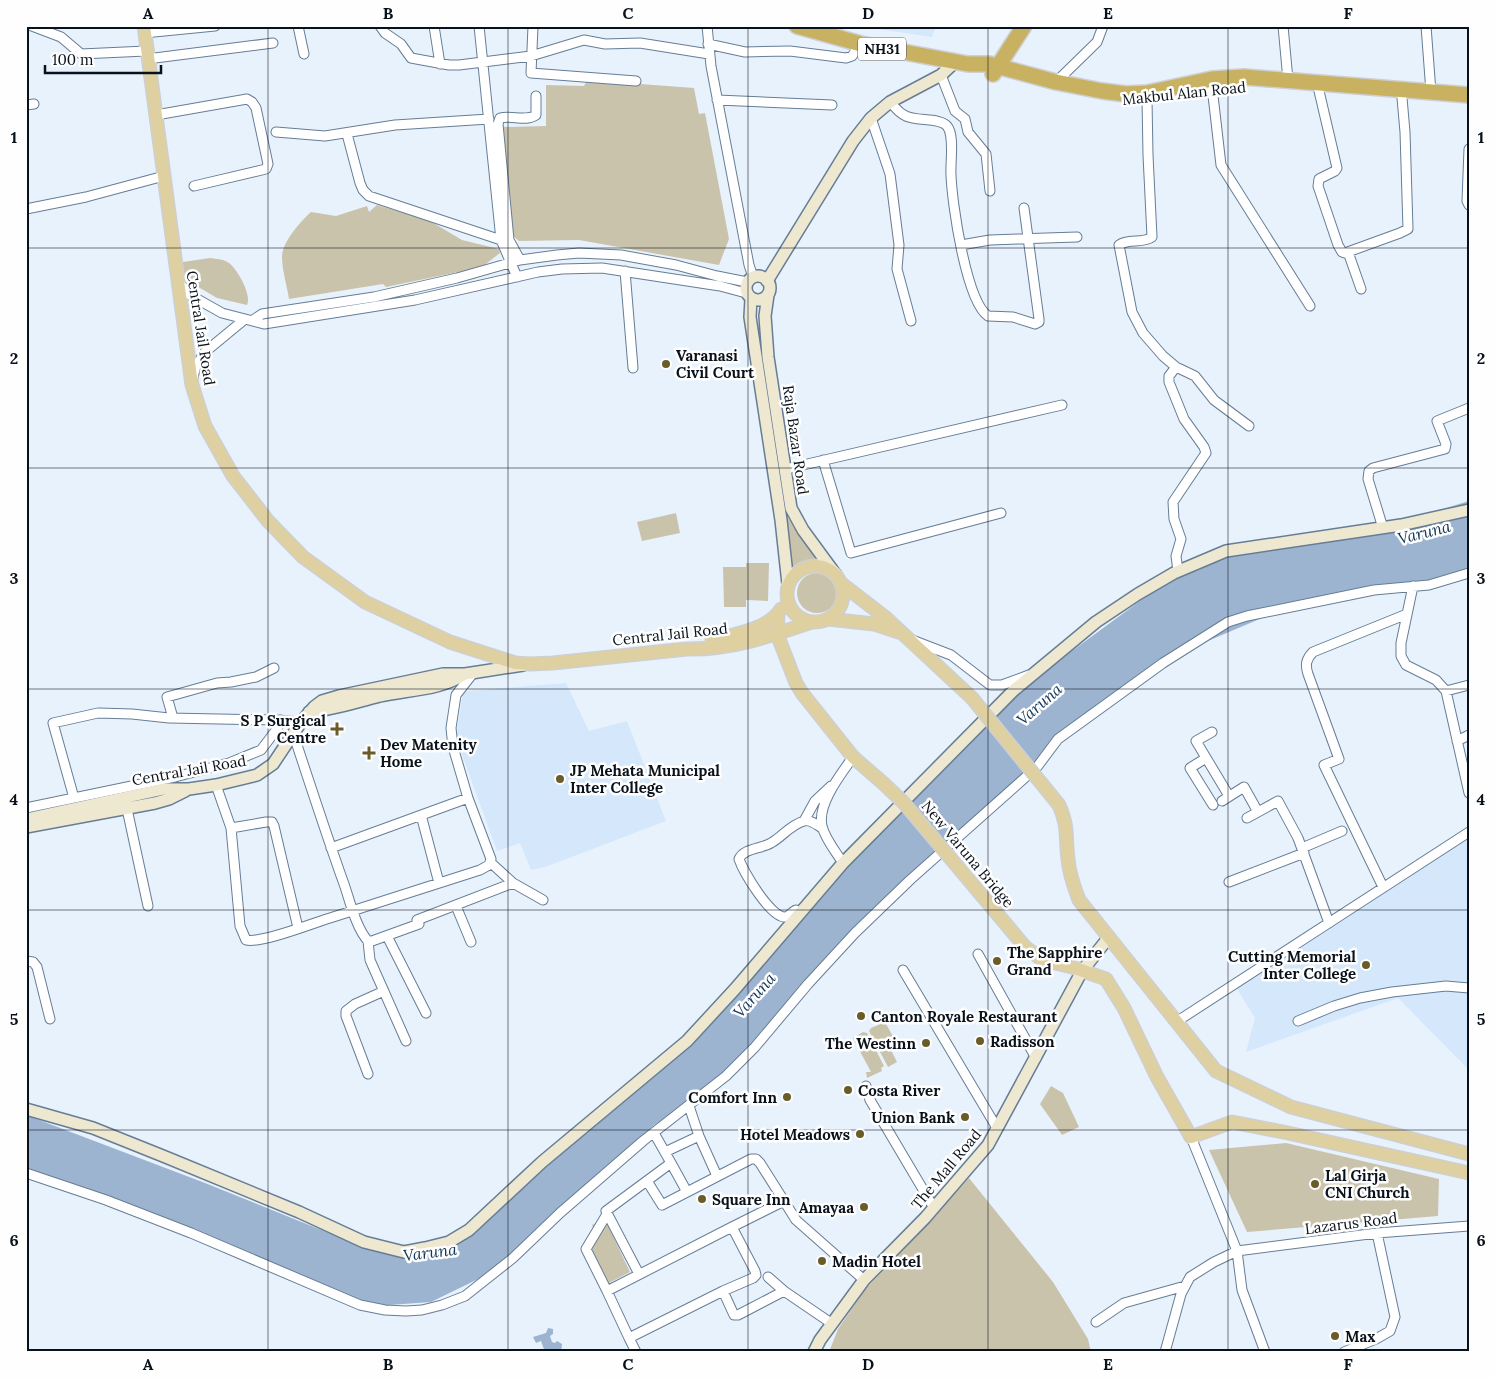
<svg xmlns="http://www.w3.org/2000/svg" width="1495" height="1378" font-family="Lora,serif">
<rect width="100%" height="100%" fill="#e8f2fd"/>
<path fill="#d5e7fb" d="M872,26H936L932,37L878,29Z
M566,683L589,731L627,721L666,821L545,867L531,870L520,843L497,851L456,738L463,693L467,691Z
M1469,832V1070L1398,998L1246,1052L1255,1018L1234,984Z"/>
<path fill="#cac3ac" d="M587,80L694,88L699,114L705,113L729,239L719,265L579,240L519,241L512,235L503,127L546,126V85L584,86Z
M377,205L430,221L462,240L499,249L500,253L482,267L386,287L383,284L289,299C287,286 282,270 282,257C282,242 301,221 311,212L336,216L367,206L369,212Z
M210,258C217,259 224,259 229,263C238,270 252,295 247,305L217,298L183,278V262Z
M784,511L802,540L820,560C808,561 802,563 793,571Z
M676,513L680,533L642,541L637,522Z
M746,563H769L768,601L746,600V607H724L723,567H746Z
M797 593a20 20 0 1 1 40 0a20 20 0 1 1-40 0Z
M885,1022L896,1042L889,1046L897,1062L888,1067L869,1031L871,1028Z
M863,1032L867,1033L884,1066L881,1068L882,1071L867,1078L866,1072H871L853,1038Z
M1051,1086L1063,1093L1079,1127L1062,1135L1040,1104Z
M1286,1143L1439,1179L1438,1216L1247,1232L1209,1150Z
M969,1178L1053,1282L1088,1339L1091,1352H829L838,1329L864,1291Z
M605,1219L630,1272L607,1284L588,1245L595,1232L592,1225Z"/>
<path fill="#9cb4cf" d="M1469,501V569L1421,583L1269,615L1196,646L1062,740L997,796L918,867L818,968L737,1062L689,1103L654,1125L509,1264L431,1302L375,1306L26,1170V1115L205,1183L356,1244L425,1251L462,1240L533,1167L742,984L876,835L1001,703L1185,568L1273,538L1387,526Z
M548,1328L553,1329V1334L550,1336L552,1342L555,1343L557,1341L562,1344L561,1352H545L541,1341L536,1343L533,1337L546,1333Z"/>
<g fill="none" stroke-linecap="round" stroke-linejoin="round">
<g stroke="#667d95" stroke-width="11">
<path id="street" d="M32,26L61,37L81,54L146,51
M298,26L304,54
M380,26L385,33L401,44L411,58L449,65H459L531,56L584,40L605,44L640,43L709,54
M434,26L440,64
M479,26L501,240L517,277
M533,26L531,73L636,81
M707,26L711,66L749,265L753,277
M1283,26L1288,80
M1426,26L1431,92
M144,33L215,26
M708,44L745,52L790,51L846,58L852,56L861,44
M147,59L273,43
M941,75L955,111L965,119L968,132L986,154L990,191
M1056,82L1097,42L1103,26
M1212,87L1221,165L1310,306
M1319,91L1337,168L1335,171L1319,179L1318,186L1338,245L1342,252L1345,253L1400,233L1408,229L1405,132L1402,98
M717,100L832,105
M1147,100L1148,155L1152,237C1143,244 1128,238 1119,245L1132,312L1143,333L1163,356L1176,367L1195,376L1214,400L1249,426
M890,102C894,106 898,112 904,115C914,122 940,117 947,126C955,135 950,163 951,175C952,203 966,301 988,316L1013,317L1035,324L1039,322V319L1024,208
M26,105L34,104
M156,115L247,99L252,102L256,108L268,164L266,169L194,186
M871,118L890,174L899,245L897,269L911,321
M276,132L325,136L395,125L489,119
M347,134L360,183L363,190L369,196L501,240
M1469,149L1467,201L1469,205
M26,209L86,197L164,176
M961,245L990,240L1077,237
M1348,252L1361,289
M520,260L509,240L498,124L500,118C512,115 526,122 536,115V96
M625,271L633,368
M179,283L190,295L222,313L264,324L415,300L538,272L562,269L602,268L720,286L746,293
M253,320L262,314L374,297L457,278L520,260L557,255L579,253L621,255L676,265L717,276L747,282
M1176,367L1169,376V382L1184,419L1204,447L1206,453L1173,502L1174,519L1181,539L1176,556L1178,571
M193,377L196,366L205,352L245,319
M823,460L851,553L1001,513
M786,469L1062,405
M1383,528L1368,479L1369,471L1373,468L1445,449L1446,444L1437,421L1469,408
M1413,586L1401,643V656L1406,665L1436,680L1446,691L1469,793
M912,640L951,655L990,685H1002L1029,675
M1446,691L1469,685
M173,718L167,697L217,683L231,682L256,677L274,668
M1212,732L1196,741L1229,796
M293,733C310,784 326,834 344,884C350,901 356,928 368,941H372L419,924
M1457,741L1469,735
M1206,758L1190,768L1213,805
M216,785L231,828L240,926L246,940C261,944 313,923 330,918C380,902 430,886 480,870L489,865L491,859L468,798L453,747L451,728L456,695L474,672
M74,798L175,777L229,763L261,750L277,729L281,720
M1222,801L1244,787L1258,812
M26,808L74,798L53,723L98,713L132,714L169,718L275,720L301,722
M127,809L148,906
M421,815L439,883
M1247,818L1278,801L1298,838L1329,923
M804,821L815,801L831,786
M231,828L266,822H272L274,826L298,928
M331,848L468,798
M1302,848L1342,831
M490,862L513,883L543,900
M843,863C836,852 825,839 822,826C817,804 841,774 853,757
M1229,882L1304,853
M1383,887L1324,765L1339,759L1308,674C1305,665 1306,659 1313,652L1407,614
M456,906L471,942
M801,913L796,910C793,911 789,916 786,917C771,919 743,871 739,859C744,848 761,849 771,843C782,837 790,825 804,821C810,819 817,825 822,828
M417,920L513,883
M387,936L426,1013
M368,941L370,960L406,1041
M978,954L1036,1058
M26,961L33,962L37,967L50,1019
M903,970L997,1128
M1298,1021L1334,1006L1360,998L1392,992L1446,986L1469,988
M1176,1022L1469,832
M368,1074L346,1016V1011L355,1004L384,991
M866,1086L870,1100L934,1208
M689,1106L699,1136L717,1176
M1191,1137L1237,1251L1242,1290L1265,1352
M665,1152L699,1136
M671,1163L687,1192
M26,1173L106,1200L191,1233L360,1305L385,1310L406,1311L422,1310L442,1305L465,1296L513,1258L560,1213L643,1141L726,1076L755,1047L808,984L855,933L910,880L1037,767L1058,739L1163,663L1228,622L1247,616L1374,590L1429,585L1469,573
M647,1181L662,1205L751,1159H756L760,1163L796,1220L864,1280
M607,1214L586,1249L607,1291
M732,1227L784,1201
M639,1274L606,1211L671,1163L654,1133
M768,1277L784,1291
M1096,1322L1124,1303L1185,1286
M629,1338L607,1291L732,1227L755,1271L756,1275L753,1278L723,1291
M636,1352L629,1338L723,1291L734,1315H738L784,1291L831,1323
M1165,1352L1181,1294L1190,1277L1214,1262L1237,1251L1377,1233L1469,1226
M1344,1352L1376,1339L1390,1331L1395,1317L1377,1233"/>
</g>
<g stroke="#667d95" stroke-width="14">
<path id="secondary" d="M746 288a12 12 0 1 1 24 0a12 12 0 1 1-24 0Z
M767,281L853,141L871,118L890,102L941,75L955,62
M768,295L765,316L768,357L791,508L803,530L836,575
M751,299L750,317L781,520L788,584
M309,712C333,710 356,702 380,696C408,690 441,690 465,674
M26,819L164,789H189L216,785L257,775L273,764L301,722L314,707L322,701L339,696L443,674H465L523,665
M26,827L155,803L169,799L185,791
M26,1109L93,1128L163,1156L299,1212L364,1242L404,1252L425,1248L449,1242L469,1230L542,1162L687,1041L735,989L843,863L1014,690L1096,622L1138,594L1174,573L1226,551L1401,525L1469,510
M814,1352L820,1340L864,1280L925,1218L988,1145L1082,971L1109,937"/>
</g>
<g stroke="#cecfd1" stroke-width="15">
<path id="primary" d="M144,26L192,385L205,426L233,476L268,521L303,557L365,602L450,642L515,663L530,664L553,663L687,649C730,650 771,636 812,622
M787 594a28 28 0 1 1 56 0a28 28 0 1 1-56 0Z
M842,584L886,618L972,698
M778,614L777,634L796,683L802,693L853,757L883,783
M828,619L874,624L898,632
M712,640C734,635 769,629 781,609
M1059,805C1069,828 1065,836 1068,859C1069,873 1074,887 1079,900L1216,1071L1291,1107L1469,1154
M1026,948L1043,960L1072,967L1106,979L1124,1008L1157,1077L1191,1137L1232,1122L1288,1133L1469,1173"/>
</g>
<g stroke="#cecfd1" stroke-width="18">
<path id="highway" d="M797,26L861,44L968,64H989L1056,82L1102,91L1126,94L1147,93L1212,79L1244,77L1469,95
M993,74L1024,26"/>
</g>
<use href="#street" stroke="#fff" stroke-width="9"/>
<use href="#secondary" stroke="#eee8d0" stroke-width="11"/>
<use href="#primary" stroke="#ded0a0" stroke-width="12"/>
<use href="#highway" stroke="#c8b161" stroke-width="15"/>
<g stroke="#cecfd1" stroke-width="15" stroke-linecap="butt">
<path id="primary-bridge" d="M972,698L1059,805
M883,783L904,803L1026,948"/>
</g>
<use href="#primary-bridge" stroke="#ded0a0" stroke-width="12"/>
</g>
<path fill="none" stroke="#09111a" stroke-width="1" stroke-opacity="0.55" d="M268,26V1352M508,26V1352M748,26V1352M988,26V1352M1228,26V1352M26,248H1469M26,468H1469M26,689H1469M26,910H1469M26,1130H1469"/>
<g fill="#6a5c29" stroke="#fefefe" stroke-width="2">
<circle cx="666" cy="364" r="5"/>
<path d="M334.5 721.5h5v5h5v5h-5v5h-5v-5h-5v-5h5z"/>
<path d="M366.5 745.5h5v5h5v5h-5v5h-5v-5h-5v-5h5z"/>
<circle cx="560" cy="779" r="5"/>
<circle cx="997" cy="961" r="5"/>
<circle cx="1366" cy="965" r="5"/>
<circle cx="861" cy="1016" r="5"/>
<circle cx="980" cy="1041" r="5"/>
<circle cx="926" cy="1043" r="5"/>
<circle cx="848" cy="1090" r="5"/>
<circle cx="787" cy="1097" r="5"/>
<circle cx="965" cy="1117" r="5"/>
<circle cx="860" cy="1134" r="5"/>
<circle cx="1315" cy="1184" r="5"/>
<circle cx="702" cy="1199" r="5"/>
<circle cx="864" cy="1207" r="5"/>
<circle cx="822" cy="1261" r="5"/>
<circle cx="1335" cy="1336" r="5"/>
</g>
<g text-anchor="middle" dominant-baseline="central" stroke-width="5" stroke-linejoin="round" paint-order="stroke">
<rect fill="#fefefe" stroke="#52585e" stroke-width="1" x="858" y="37.5" width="48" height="23" rx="4"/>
<g font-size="14" font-weight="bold" fill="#09111a">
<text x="882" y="49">NH31</text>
</g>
<g font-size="15" fill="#09111a" stroke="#fefefe">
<text transform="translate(1184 93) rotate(-6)">Makbul Alan Road</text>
<text transform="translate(201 328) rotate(81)">Central Jail Road</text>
<text transform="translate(796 440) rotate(82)">Raja Bazar Road</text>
<text transform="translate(670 634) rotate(-6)">Central Jail Road</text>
<text transform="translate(189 770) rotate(-10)">Central Jail Road</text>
<text transform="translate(968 854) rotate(50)">New Varuna Bridge</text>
<text transform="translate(946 1169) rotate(-50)">The Mall Road</text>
<text transform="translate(1351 1223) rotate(-7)">Lazarus Road</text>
</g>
<g font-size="15" font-weight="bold" fill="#09111a" stroke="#fefefe" text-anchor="start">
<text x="676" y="355">Varanasi<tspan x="676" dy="17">Civil Court</tspan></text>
<text x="326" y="720" text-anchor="end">S P Surgical<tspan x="326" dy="17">Centre</tspan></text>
<text x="380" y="744">Dev Matenity<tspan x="380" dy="17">Home</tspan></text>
<text x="570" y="770">JP Mehata Municipal<tspan x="570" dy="17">Inter College</tspan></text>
<text x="1007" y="952">The Sapphire<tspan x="1007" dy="17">Grand</tspan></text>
<text x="1356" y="956" text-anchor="end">Cutting Memorial<tspan x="1356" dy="17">Inter College</tspan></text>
<text x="871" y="1016">Canton Royale Restaurant</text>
<text x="990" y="1041">Radisson</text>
<text x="916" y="1043" text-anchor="end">The Westinn</text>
<text x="858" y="1090">Costa River</text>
<text x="777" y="1097" text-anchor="end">Comfort Inn</text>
<text x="955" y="1117" text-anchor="end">Union Bank</text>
<text x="850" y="1134" text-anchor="end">Hotel Meadows</text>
<text x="1325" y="1175">Lal Girja<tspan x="1325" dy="17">CNI Church</tspan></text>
<text x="712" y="1199">Square Inn</text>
<text x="854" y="1207" text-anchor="end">Amayaa</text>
<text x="832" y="1261">Madin Hotel</text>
<text x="1345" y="1336">Max</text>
</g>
<g font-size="16" font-style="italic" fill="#11365a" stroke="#fefefe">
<text transform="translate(1424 532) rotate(-14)">Varuna</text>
<text transform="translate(1039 704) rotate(-41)">Varuna</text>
<text transform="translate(754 995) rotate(-48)">Varuna</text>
<text transform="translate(430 1252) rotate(-7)">Varuna</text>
</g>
</g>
<rect width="1495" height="1378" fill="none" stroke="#fefefe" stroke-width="55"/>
<path d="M45 65v8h116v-8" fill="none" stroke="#09111a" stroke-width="2.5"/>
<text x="52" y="65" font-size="15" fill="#09111a" stroke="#fefefe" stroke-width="4" paint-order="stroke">100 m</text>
<rect x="28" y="28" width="1440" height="1322" fill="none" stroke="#09111a" stroke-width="2"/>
<g font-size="16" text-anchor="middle" font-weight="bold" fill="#09111a">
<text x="148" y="19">A</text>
<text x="388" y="19">B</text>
<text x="628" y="19">C</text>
<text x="868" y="19">D</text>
<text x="1108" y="19">E</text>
<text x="1348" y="19">F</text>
<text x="14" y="143">1</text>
<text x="1481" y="143">1</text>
<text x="14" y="364">2</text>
<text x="1481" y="364">2</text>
<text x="14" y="584">3</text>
<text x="1481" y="584">3</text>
<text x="14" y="805">4</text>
<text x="1481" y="805">4</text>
<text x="14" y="1025">5</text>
<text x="1481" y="1025">5</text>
<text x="14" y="1246">6</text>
<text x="1481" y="1246">6</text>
<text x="148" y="1370">A</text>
<text x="388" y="1370">B</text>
<text x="628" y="1370">C</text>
<text x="868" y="1370">D</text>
<text x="1108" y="1370">E</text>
<text x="1348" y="1370">F</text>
</g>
</svg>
